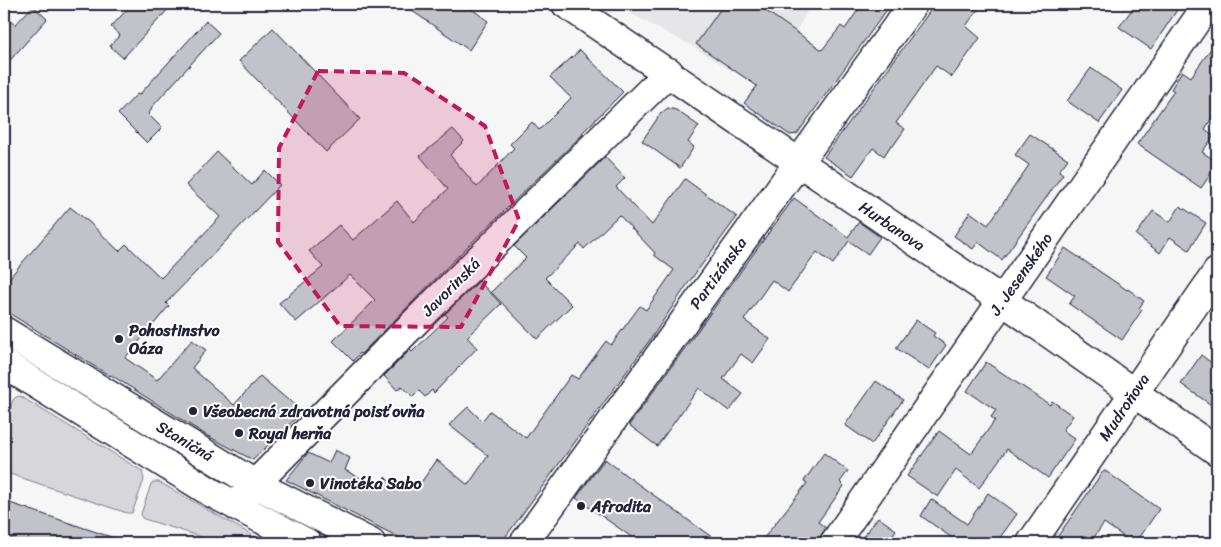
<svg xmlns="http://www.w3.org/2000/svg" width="1221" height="547" font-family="Sriracha,sans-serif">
<rect width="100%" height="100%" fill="#f6f6f7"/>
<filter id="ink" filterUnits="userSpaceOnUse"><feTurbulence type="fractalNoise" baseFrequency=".02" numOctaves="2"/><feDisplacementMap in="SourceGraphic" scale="10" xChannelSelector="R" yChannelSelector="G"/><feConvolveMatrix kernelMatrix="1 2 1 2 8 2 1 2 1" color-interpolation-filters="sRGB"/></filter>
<g filter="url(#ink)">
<path fill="#e6e6e9" d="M612,4H811L798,28L757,86L692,46Z"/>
<path fill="#d7d7db" stroke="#7c7c8b" d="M20,396L142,471L144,480L132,513H127L4,472V425L13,400L16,397Z
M154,482H159L266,543H221L144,519L142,518L141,514L151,484Z"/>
<path fill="#c2c2c9" stroke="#22223b" d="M132,4H173L123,58L110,46L120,35L111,27Z
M402,4H465L488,21L469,50Z
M724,4H756L822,50L841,26L845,29L862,4H891L797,134L790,135L744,103L757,86L696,44Z
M935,4H982L966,26L980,38L952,77L936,66L896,123L905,129L893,146L891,145L884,156L873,148L853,176L824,157Z
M1136,4H1181L1151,49L1119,27Z
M33,6L47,19L4,67V15L15,25Z
M206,21L219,33L151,108L152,109L148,114L162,128L147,143L118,114L137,94L139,95Z
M273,28L360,119L326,152L239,61Z
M1217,40V110L1205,129L1214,136L1202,152L1217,162V165L1201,188L1137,144L1174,91L1171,89L1182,71L1191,77Z
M580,50L623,92L582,133L583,134L463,251L361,354L360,353L353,361L333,341L375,300L350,275L296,322L279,303L323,267L309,251L339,225L353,240L397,201L414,222L448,189L420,156L453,129L464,141L450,155L477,187L514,148L510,144L532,122L539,130L571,98L550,77Z
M1091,68L1122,90L1099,123L1067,101Z
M668,108L676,110L699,126L688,142L694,147L680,168L642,141L661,113Z
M1030,134L1068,159L1059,171L1063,174L1002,260L978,242L973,249L954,236L970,212L988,225L1029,165L1015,155Z
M217,152L252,185L265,170L280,185L166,303L169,306L125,358L157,380L192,340L206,350L192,368L234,405L260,376L288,400L289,399L302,412L253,460L206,435L111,375L110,376L4,310V284L70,207L89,222L119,251L126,244L161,278L220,217L186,185Z
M605,157L625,178L616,187L652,225L685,179L737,217L689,282L652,337L501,543H410L286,480L308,453L329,463L335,450L350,458L345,470L375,486L385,477L395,487L422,481L437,460L468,485L488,456L449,425L468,407L482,421L490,411L526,438L571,375L578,379L606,341L611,345L640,306L646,310L674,270L654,255L655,253L619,215L584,249L580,244L545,278L572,305L537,339L491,292L526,258L514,246Z
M794,198L848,237L859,222L880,237L868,254L849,241L833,264L817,252L788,292L772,280L744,320L770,339L753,363L741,354L723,379L743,394L729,411L699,388L657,446L629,425Z
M1180,206L1206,223L1189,250L1170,237L1160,253L1136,235L1153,211L1170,222Z
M1065,248L1127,290L1128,289L1144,301L1139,308L1142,310L1122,340L1069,304L1075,296L1046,276Z
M479,281L501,304L467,337L477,348L434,393L432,390L425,397L419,391L413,397L402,386L397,390L384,376L410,350L412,352L448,317L445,314Z
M916,320L935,333L933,336L946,345L929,370L896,348Z
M1201,355L1217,367V409L1181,384Z
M986,362L1050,405L1052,401L1073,416L1063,430L1075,439L1048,478L1007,449L979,488L956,470L938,497L907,476L939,431L971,454L995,420L991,417L996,410L967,391Z
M876,381L903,400L872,444L845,425Z
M824,453L848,471L840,482L844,486L818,522L826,528L821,535L819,543H760L807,483L804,481Z
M605,459L627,476L720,543H640L576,498Z
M1104,470L1159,509L1136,543H1133L1104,523L1090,543H1053Z
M988,493L1017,514L996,543H953L955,540L921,516L931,499L967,524Z
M4,501L120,540V543H22L4,537Z
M878,517L896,530L887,543H859Z"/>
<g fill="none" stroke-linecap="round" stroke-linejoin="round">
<g stroke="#22223b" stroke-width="31">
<path id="minor" d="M566,4L1003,301L1217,451
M4,331L255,484L371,543
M4,364L212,493L307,543
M236,506L255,484L426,311L669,72
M524,543L913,4
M834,543L1208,4
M1031,543L1217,272"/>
</g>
<use href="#minor" stroke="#fff" stroke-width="28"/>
</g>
</g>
<path fill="#c2185b" fill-opacity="0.2" stroke="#c2185b" stroke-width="4" stroke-dasharray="10 6" stroke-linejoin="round" d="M318,71L404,73L485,126L519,220L461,327L340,326L278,242L279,148Z"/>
<g fill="#22223b" stroke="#fff" stroke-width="2">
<circle cx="119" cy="339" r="5"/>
<circle cx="193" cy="411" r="5"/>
<circle cx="239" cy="433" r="5"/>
<circle cx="310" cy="483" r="5"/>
<circle cx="581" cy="506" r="5"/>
</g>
<g text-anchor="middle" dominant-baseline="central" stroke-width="4" stroke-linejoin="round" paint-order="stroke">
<g font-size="16" fill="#22223b" stroke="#fff">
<text transform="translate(892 226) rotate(34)">Hurbanova</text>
<text transform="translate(718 273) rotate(-54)">Partizánska</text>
<text transform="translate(1021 274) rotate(-55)">J. Jesenského</text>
<text transform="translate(451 287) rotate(-45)">Javorinská</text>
<text transform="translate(1124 407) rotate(-56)">Mudroňova</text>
<text transform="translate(185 441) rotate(31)">Staničná</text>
</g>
<g font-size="16" font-weight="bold" fill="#22223b" stroke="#fff" text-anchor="start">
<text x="129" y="330">Pohostinstvo<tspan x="129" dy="18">Oáza</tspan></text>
<text x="203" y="411">Všeobecná zdravotná poisťovňa</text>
<text x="249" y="433">Royal herňa</text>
<text x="320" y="483">Vinotéka Sabo</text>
<text x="591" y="506">Afrodita</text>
</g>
</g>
<rect width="1221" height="547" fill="none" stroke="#fff" stroke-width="20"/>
<rect x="10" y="10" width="1201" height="527" fill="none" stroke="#22223b" stroke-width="2" filter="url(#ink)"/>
</svg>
